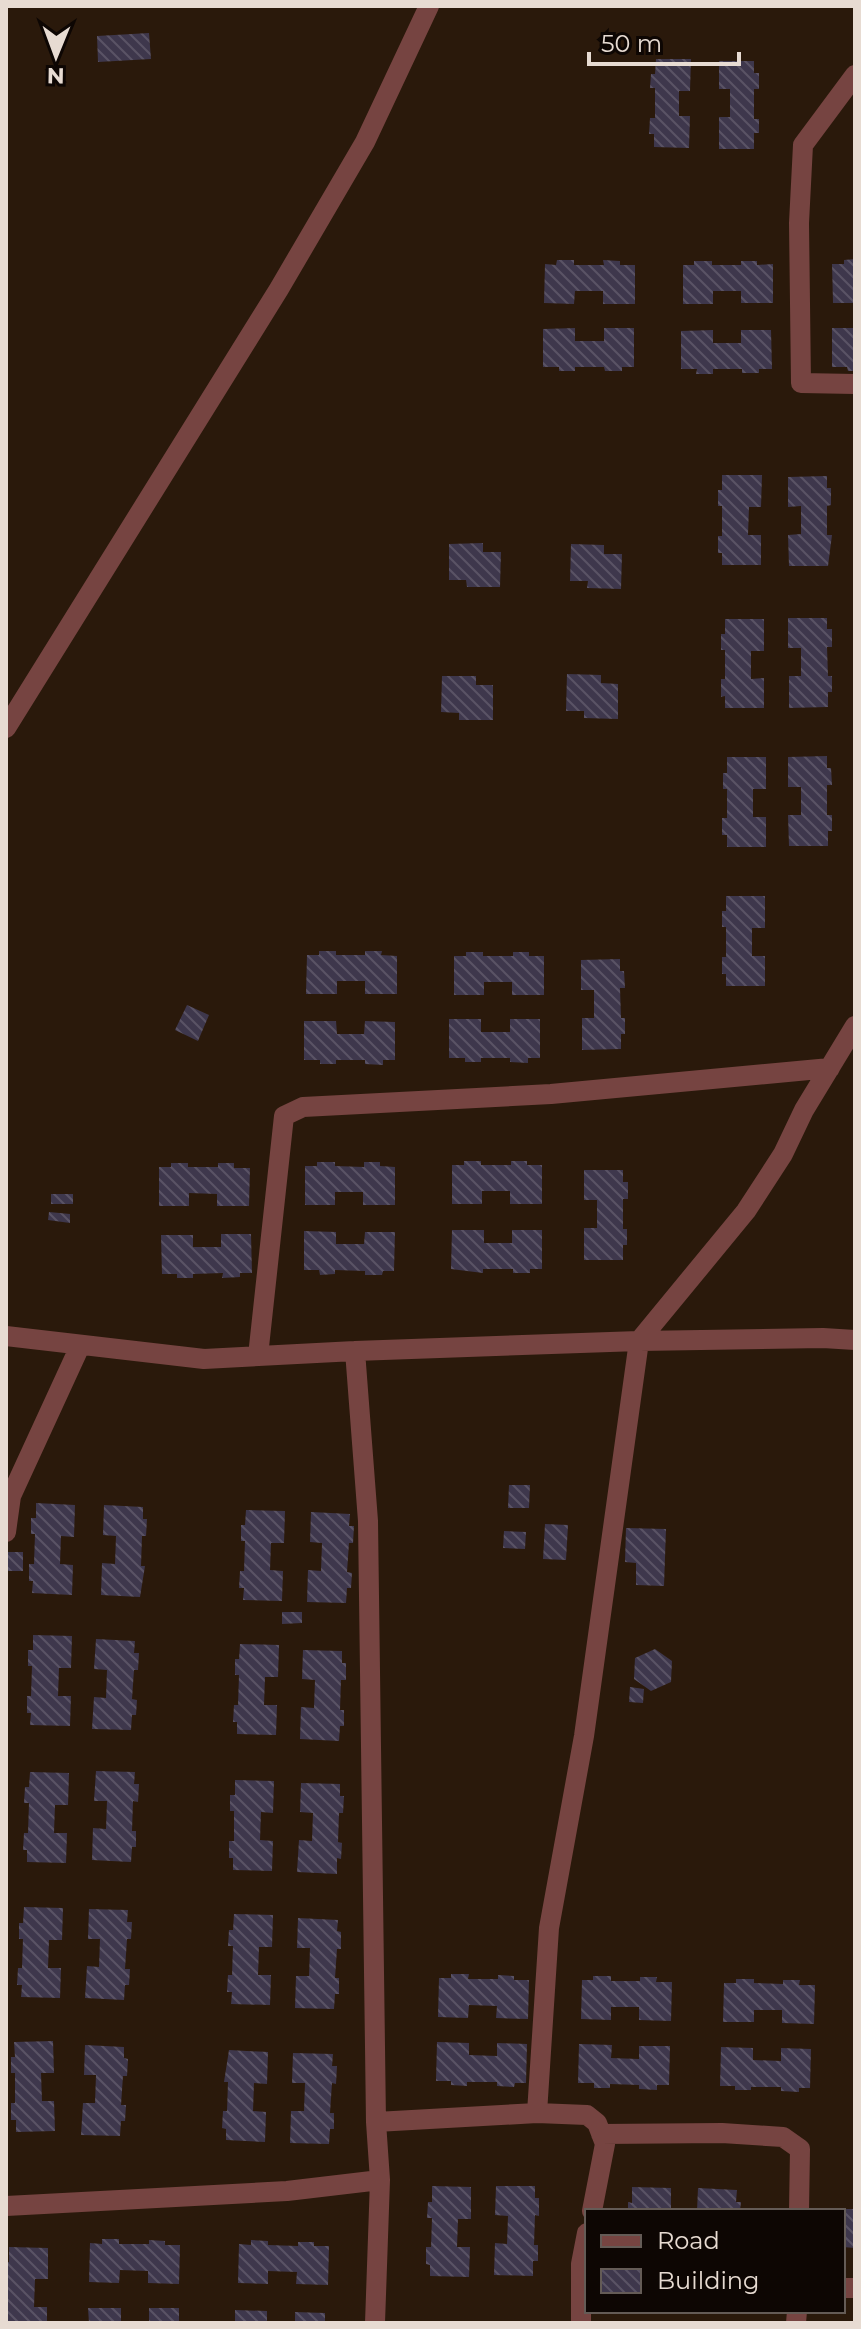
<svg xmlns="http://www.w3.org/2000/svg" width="861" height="2329" font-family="Montserrat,sans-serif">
<defs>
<pattern id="building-back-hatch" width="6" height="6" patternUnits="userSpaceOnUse" patternTransform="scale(2)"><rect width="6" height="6" fill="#3e374c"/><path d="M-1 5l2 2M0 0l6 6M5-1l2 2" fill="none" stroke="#5a5365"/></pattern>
</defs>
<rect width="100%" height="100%" fill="#2a190b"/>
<path fill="url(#building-back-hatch)" d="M149,33L151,59L98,62L97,36Z
M656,59H691L690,91H679V116H690L689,148L654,147V134H649L650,118H655V88H650L651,74H655Z
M719,61H754V73H759V89H754V119H759V133H754V149H719V117H730V89H719Z
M855,259V303H833L832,264H844V260Z
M557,260H574V265H604L603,260L620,261V265H635V304H603V291H575L574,304L544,303L545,264L556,265Z
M694,261H712V265H741V261H757V265L773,264V303H741V291H713V304H683V265H694Z
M575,328V341H604V328H634V367H622V371H605L604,367H575V371H559V367H543V329Z
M832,328H855V371H848L847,367H832Z
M713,330V343H741V330H771L772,369H759V373H742V369H713V374H696L697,369H681V331Z
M722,475H762L761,507H749L748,535H761V565H722V553H718V536H722V506H718V490H722Z
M827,476V488H831V505L827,506V535H832L828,566H789L788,535L801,534V506L788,507V477Z
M483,543V552H501L500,587H467L466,580H449V544Z
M571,544L604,545V554H622L621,589L587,588L588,581H570Z
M788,618H827V629H832V647H827L828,676H832V692H828V707L789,708V676H801V648H788Z
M725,619H764V651H751V679L764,678V708H725V696L721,697V679H725V650H721V634H725Z
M567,674L601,675V683L618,684V719L584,718V711H566Z
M442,676H476V685H493V720H459V713L441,712Z
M827,756V768H831L832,785H827V815H832V831H828V846H789L788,815H801V787H788V757Z
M727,757H766V789H753V817H766V847H727V835H722V818H727V789H723V773H727Z
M726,896H765V928H752V956H765V986H726V974H722V957H726V927H722V911H726Z
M319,951H336V955H365V951H382L381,955L397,956V994H365V981H337V994H306L307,955H319Z
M466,952H483V956H513V952H529V956H544V995H512V982H484V995H454V956H466Z
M620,959V971H624L625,988H620L621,1018H625V1034H621V1049L582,1050V1018H594V990H581V960Z
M187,1005L209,1015L198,1041L175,1030Z
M449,1019H481V1032H510V1019H540V1058H528V1063L510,1062V1058H481V1062H465V1058H449Z
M304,1021H336L337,1034H364L365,1021L395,1022V1060H383V1065L365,1064V1060H336V1064H320V1060H304Z
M464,1161H481V1165H511V1161H527V1165H542V1204H510V1191H482V1204H452V1165H464Z
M317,1162H335V1166L364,1167V1162H380V1166L395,1167V1205H363V1192H335V1205H305V1166H317Z
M171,1163H188V1167H218V1163H234V1168H250L249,1206H217V1194L189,1193V1206H159V1167H171Z
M584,1170H623V1182H628V1199H623V1229H627V1245H623V1260H584V1228H597V1200H584Z
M51,1194H73V1204H51Z
M49,1212L70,1214V1223L48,1220Z
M452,1230H484V1243H512V1230H542V1269H530V1273H513V1269H483V1273L451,1269Z
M304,1231L336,1232V1244H364L365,1232H395L394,1271H383L382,1275H365V1271L335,1270V1274L320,1275L319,1270H304Z
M221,1234H251L252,1273H240V1277L222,1278L223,1273L193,1274V1278H177V1274H162L161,1235H193V1247H221Z
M509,1485H530L529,1508H508Z
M36,1503L75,1505L74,1537L61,1536L60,1564L73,1565L72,1595L32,1593L33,1581H29V1564H34L35,1534H31V1518H36Z
M104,1505L143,1507V1519H147L146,1536H142L141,1566H145L140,1597L101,1595L102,1563L115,1564L116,1536L103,1535Z
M246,1510L285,1511L284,1543H271L270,1570L283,1571L282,1601L243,1600L244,1588H239L240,1571H244L245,1541H241V1525H245Z
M311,1512L350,1514L349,1526H354L353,1543H349L347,1572L352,1573L351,1588H347L346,1603L307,1602L308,1570L321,1571L322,1543L310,1542Z
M545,1524L568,1525L566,1560L543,1559Z
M626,1528L666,1529L664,1586L636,1585V1563L625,1562Z
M504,1531L526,1532L525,1549L503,1548Z
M8,1552H23V1571H8Z
M282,1612H302V1623L282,1624Z
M33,1635L72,1636L71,1668H59L58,1696H71L70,1726L30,1725L31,1713H27V1696H31L32,1666H28V1650H33Z
M96,1639L135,1641L134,1653H139L138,1670H134L132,1699L137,1700L136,1715H132L131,1730L92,1729L94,1697L106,1698L107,1670L94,1669Z
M240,1644L279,1645L278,1677H265L264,1705H277L276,1735L237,1734V1722H233L234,1705H238L239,1675H235V1659H239Z
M655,1649L672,1661L671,1682L651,1691L634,1679L635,1658Z
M303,1650L342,1651V1663H346V1680H341L340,1710H344V1726H340L339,1741L300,1739L301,1707L314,1708L315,1680L302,1679Z
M630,1687L644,1689L643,1703L629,1702Z
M96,1771L135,1772L134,1784H139L138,1802L133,1801L132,1831H136V1847H132L131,1862L92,1860L93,1828L106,1829L107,1801H94Z
M30,1772L69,1773L68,1805H55L54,1833H67L66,1863L27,1862V1850H23L24,1833H28L29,1803H24L25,1787H29Z
M235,1780L274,1781L273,1813L261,1812L260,1840L273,1841L272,1871L233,1870V1858H229V1841H234V1811H230V1795H235Z
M301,1783L340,1784V1796H344L343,1813H339L338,1842L342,1843L341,1859L337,1858V1874L297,1872L299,1840L312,1841L313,1813L300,1812Z
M24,1907L63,1908L62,1940H49L48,1968H61L60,1998L21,1997L22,1985H17L18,1968H22L23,1939H19V1923H23Z
M89,1909L128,1910L127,1922H132L131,1939H127L125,1969H130L129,1985H125L124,2000L85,1998L87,1966L99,1967L100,1939H88Z
M234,1914L273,1915L272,1947H259L258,1975H271L270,2005L231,2004L232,1992H227L228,1975H232L233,1946H228L229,1930H233Z
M298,1918L338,1920L337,1931L341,1932V1949H337L335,1978H339V1994H335L334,2009L295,2008L296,1976H309L310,1948H297Z
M451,1974H469L468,1979H498V1975L514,1976V1980H529L528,2019L496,2018L497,2006L469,2005L468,2018L438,2017L439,1978H451Z
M593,1976H611V1981H640V1977H657L656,1982H672L671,2021L639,2020V2007H611V2020L581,2019L582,1980H593Z
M736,1979H754V1983L783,1984V1980H800L799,1985H815L814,2024L782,2023V2010H754V2022H723L724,1983H736Z
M53,2041L54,2073H41L42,2101H54L55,2131L16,2132V2120H11V2103H15V2073H11V2057H15L14,2042Z
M437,2042L469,2043V2055L497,2056V2043L527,2044L526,2083H515L514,2087L497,2086V2082H467V2086L451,2085V2081H436Z
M579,2044L612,2045L611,2058L639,2059V2046H670L669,2085H657V2090L639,2089V2085L610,2084V2088H594V2083H578Z
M85,2045L124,2047V2058L128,2059L127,2076H123L121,2105H126L125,2121H121L120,2136L81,2135L83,2103H95L96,2075H84Z
M721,2047L753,2048V2060L781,2061V2048L811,2049L810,2088H799V2092L781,2091V2087H751V2090H735V2086H720Z
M229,2050L268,2052L267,2084L254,2083L253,2111L266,2112L265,2142L226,2140V2129L222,2128L223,2111H227L228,2082H224Z
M293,2053L333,2054L332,2066H337L336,2084L332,2083L330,2113H334V2129H330L329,2144L290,2143L291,2111H304L305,2083H292Z
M432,2186L471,2187V2219H458L457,2247H470L469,2277L430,2276V2265L426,2264V2247H431L432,2218H427L428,2202H432Z
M496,2186H535V2198H539V2216L535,2215L534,2245H538V2261H533V2276L494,2275L495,2243L507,2244L508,2216L495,2215Z
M632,2187L671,2188V2211H628V2202L632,2203Z
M698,2188L737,2190L736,2202H741L740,2211H697Z
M843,2209H855V2248L843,2247Z
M102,2239H119V2244H149V2240L165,2241V2245H180L179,2284L148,2283V2271L120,2270L119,2283L89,2282L90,2243L102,2244Z
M251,2240L268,2241V2245L298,2246V2242H314V2246H329L328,2285L296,2284L297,2272L268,2271V2284L238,2283L239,2244L251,2245Z
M9,2247L48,2248V2279H35L34,2307H47V2323H6L8,2278H6V2262H9Z
M88,2308H121V2323H89Z
M149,2308H179V2323H149Z
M235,2310L267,2311V2323H235Z
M295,2312L325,2313V2323H295Z"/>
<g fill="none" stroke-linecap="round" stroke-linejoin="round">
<path stroke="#764441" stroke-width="20" d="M855,75L803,145L799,223L801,383L855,384
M6,728L279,289L365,142L429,6
M6,1336L204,1359L355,1351L639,1341L823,1338L855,1340
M355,1351L368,1521L376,2122L380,2180L375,2323
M258,1356L284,1116L303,1107L551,1094L830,1068
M6,1532L11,1496L80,1346
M537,2113L549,1928L584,1736L639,1341L746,1211L783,1154L804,1110L855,1026
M376,2122L537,2113L587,2115L597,2123L605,2144L592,2211
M601,2134L722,2133L783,2137L800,2149L799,2211
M6,2206L287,2191L380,2180
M843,2288H855
M581,2323V2264L587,2233
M796,2323L797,2311"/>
</g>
<rect width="861" height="2329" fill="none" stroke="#e7dbd2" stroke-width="16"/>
<rect x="585" y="2209" width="260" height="104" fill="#0d0603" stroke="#645b56" stroke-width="2"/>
<rect x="601" y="2235" width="40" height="12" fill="#764441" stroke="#645b56" stroke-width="2"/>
<text x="657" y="2249" font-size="24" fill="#e7dbd2">Road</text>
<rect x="601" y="2269" width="40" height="24" fill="url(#building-back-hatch)" stroke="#645b56" stroke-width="2"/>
<text x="657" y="2289" font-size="24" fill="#e7dbd2">Building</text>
<g transform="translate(56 56) rotate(181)" stroke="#0d0603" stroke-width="6" paint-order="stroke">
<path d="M0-6L14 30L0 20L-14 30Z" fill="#e7dbd2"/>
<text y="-12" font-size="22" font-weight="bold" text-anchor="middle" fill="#e7dbd2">N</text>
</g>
<path d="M589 52v12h150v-12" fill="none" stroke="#e7dbd2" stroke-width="4"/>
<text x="601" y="52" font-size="24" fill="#e7dbd2" stroke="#0d0603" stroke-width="6" paint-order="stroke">50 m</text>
</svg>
